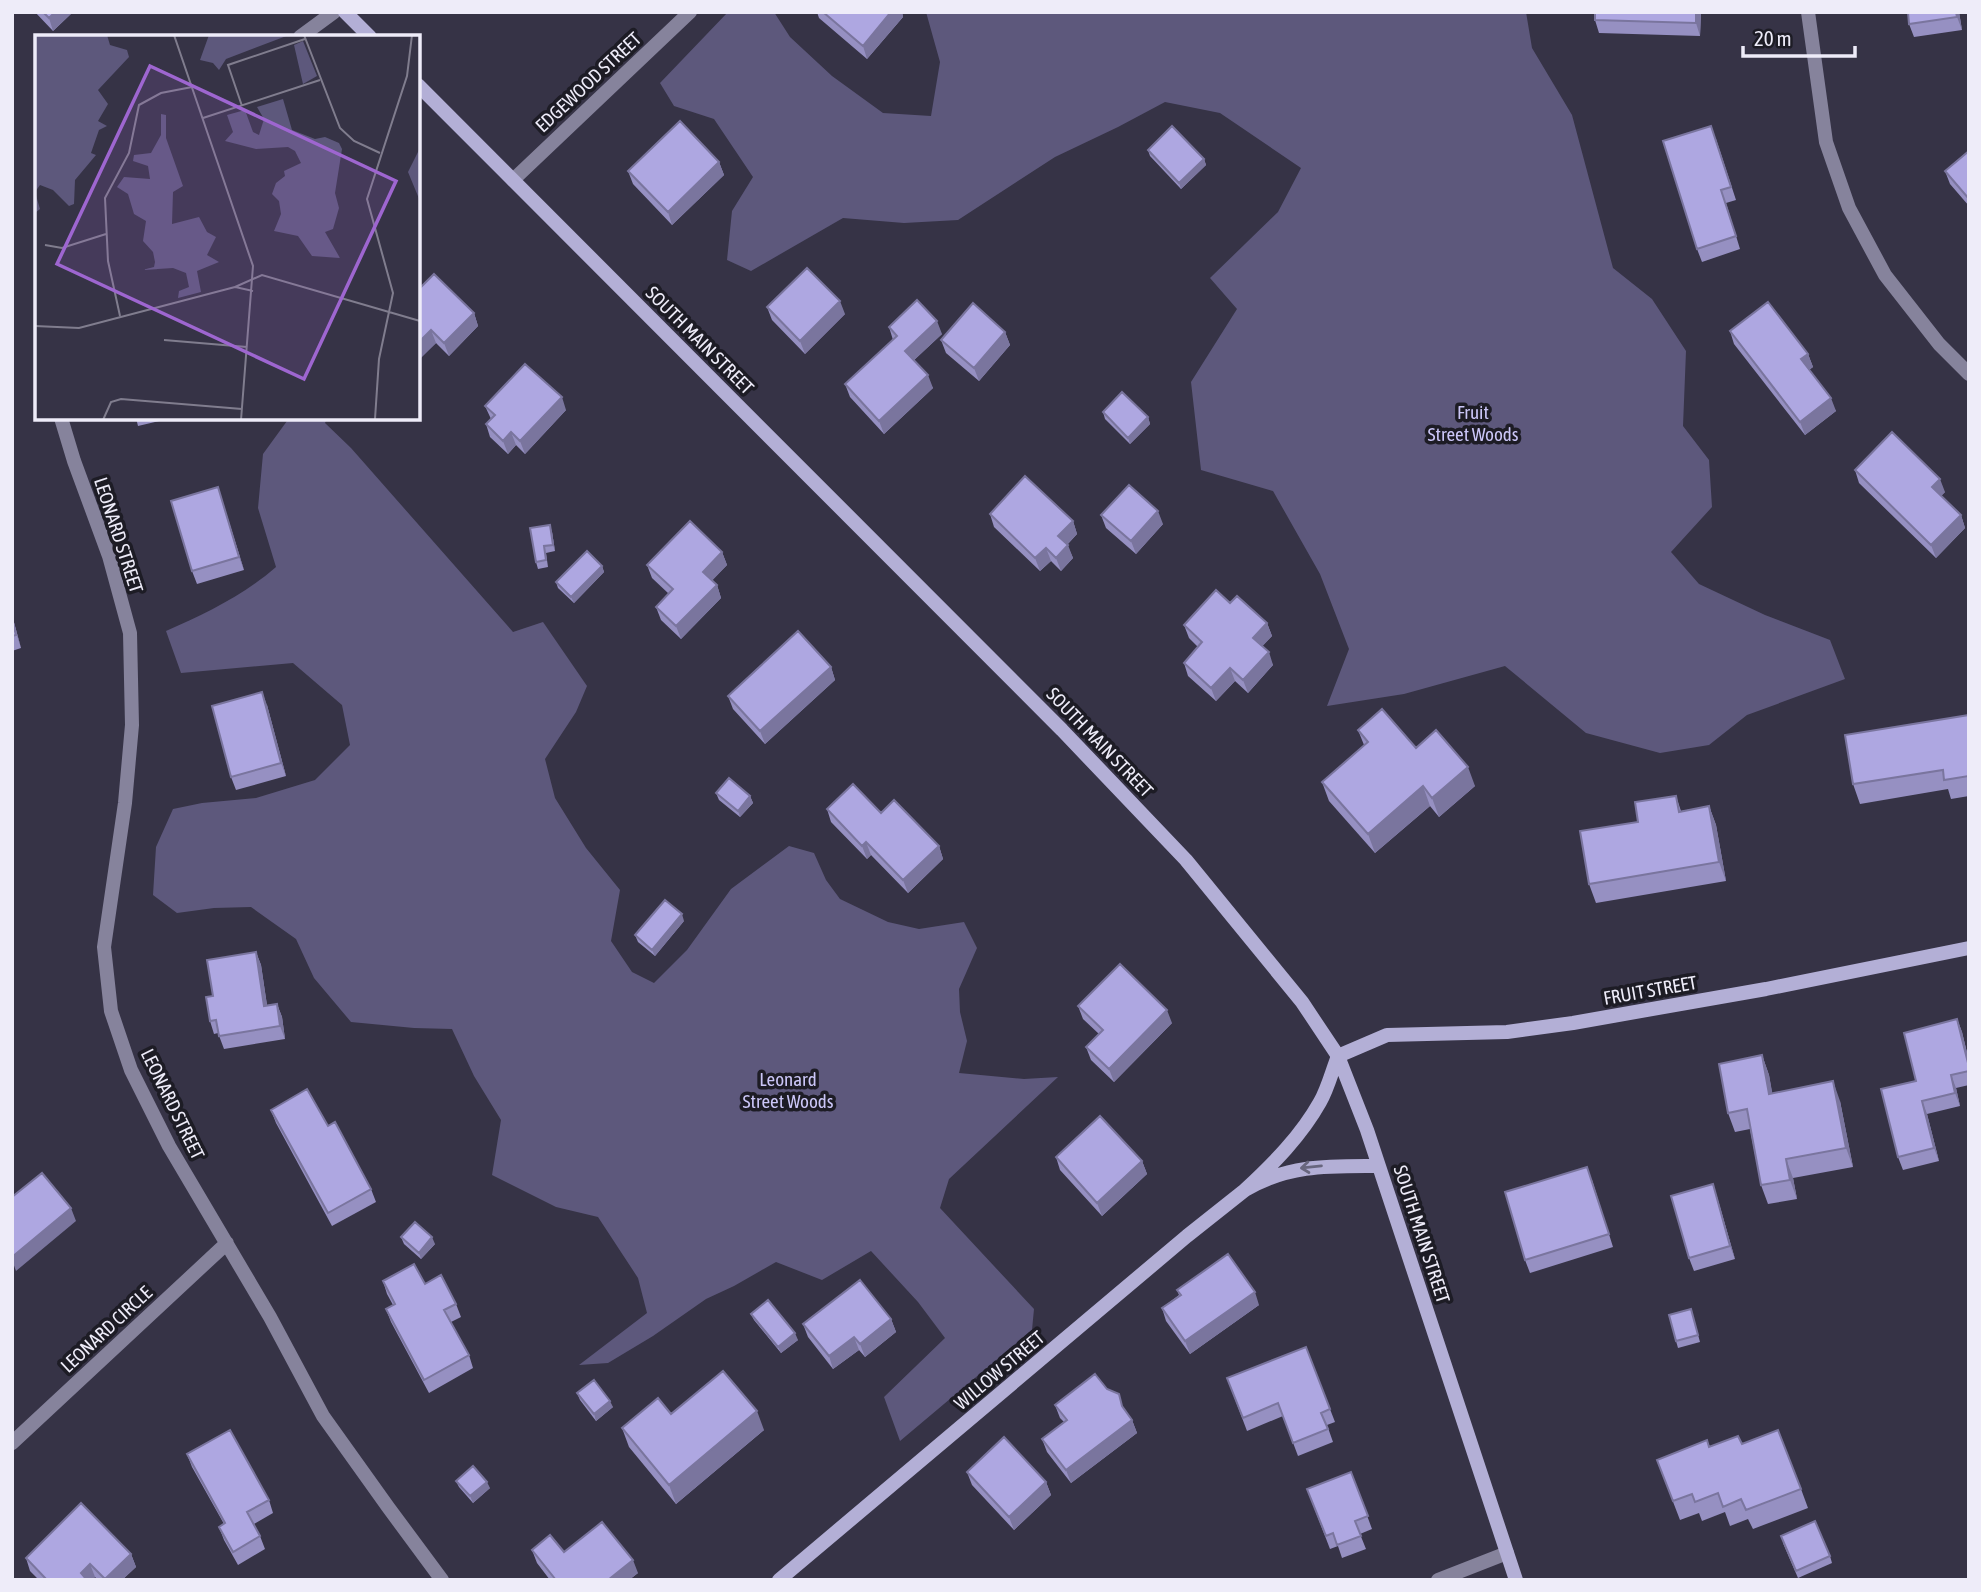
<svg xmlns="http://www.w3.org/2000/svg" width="1981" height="1592" font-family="'Asap Condensed',sans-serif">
<rect width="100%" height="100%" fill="#363346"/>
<path fill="#5d587c" d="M728,12H774L790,37L832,76L883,113L931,116L940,62L926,12H1526L1532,48L1572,115L1613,268L1652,299L1686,351L1683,426L1709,460L1712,507L1671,552L1699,584L1765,615L1830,640L1845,679L1747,715L1709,745L1660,753L1586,733L1505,666L1404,694L1327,706L1349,649L1320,574L1273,491L1201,470L1191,382L1237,309L1210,278L1278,212L1301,168L1220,113L1165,102L1118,127L1055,157L958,220L904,223L843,218L751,271L727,260L732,211L753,177L714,119L674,106L660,83Z
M286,418H327L325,423L351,448L513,632L543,622L587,686L576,712L545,759L555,798L586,848L620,890L611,941L632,972L654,983L687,950L731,889L789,846L814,853L826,880L840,899L888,922L919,929L964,922L977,948L959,989L960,1012L967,1041L959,1073L1024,1079L1058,1077L949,1179L940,1208L1034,1309L1032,1330L900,1441L884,1397L945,1338L918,1302L871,1251L822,1280L776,1262L734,1286L706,1299L653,1336L608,1363L579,1365L647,1313L638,1278L598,1217L556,1207L492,1175L501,1120L474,1076L452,1029L414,1028L351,1022L314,978L296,939L251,907L214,908L177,913L153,895L156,847L173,809L202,803L256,798L315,780L350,745L342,705L293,663L181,673L166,631C205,614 244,595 276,567L258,508L263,454L287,421Z"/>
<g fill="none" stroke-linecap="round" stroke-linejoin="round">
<path stroke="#86839c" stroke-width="14" d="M1808,12L1826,142L1849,208L1885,275L1939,344L1969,374
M300,37L334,12
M513,180L690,12
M61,418L74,461L109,556L130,633L132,725L125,803L104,947L111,1011L131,1070L169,1146L270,1317L323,1416L388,1507L442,1580
M12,1443L227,1243
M1438,1580L1507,1553"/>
<path stroke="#b3afd6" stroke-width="14" d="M345,12L370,37
M418,85L1062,730L1186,860L1302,1002L1338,1056L1367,1130L1516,1580
M1338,1056L1387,1035L1507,1032L1573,1023L1766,989L1969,948
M1338,1056C1332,1071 1328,1088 1320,1102C1301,1136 1273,1164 1245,1190C1289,1164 1330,1166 1379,1166
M779,1580L1187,1236L1245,1190"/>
</g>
<path fill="#9690c2" d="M35,12H73L53,31Z
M817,12H902L903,17L867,59L819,18Z
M1701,12L1700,36L1599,33L1595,20Z
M1908,12H1959L1962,30L1914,37L1909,24Z
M1716,139L1736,200L1726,203L1740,249L1702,262L1697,249Z
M1148,150L1204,159L1206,165L1181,189L1150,156Z
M1969,151V206L1950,184L1945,171Z
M719,162L724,175L672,225L633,184L628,171Z
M418,290L474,313L478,326L449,356L436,343L418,360Z
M767,307L845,314L805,354L772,320Z
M889,327L942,334L914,360L933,388L884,434L850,397L845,384L893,340Z
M1730,331L1808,354L1813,367L1809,370L1836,411L1805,435L1734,344Z
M1005,332L1010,345L979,381L946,353L941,340Z
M485,406L566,410L525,454L516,445L508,454L490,437L486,424L491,419Z
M1103,412L1148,417L1150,424L1130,444L1105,419Z
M136,418H172L138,426Z
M1855,470L1945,492L1941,496L1961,515L1965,528L1936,558L1859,483Z
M222,500L244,570L197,584L192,571Z
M990,514L1073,521L1077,534L1067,545L1073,558L1061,571L1051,561L1040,571L994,527Z
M1101,515L1163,524L1136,554L1106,528Z
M530,528L552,532L555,551L546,553L548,567L538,569L536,562Z
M722,552L727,565L712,580L717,585L721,598L681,639L661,620L656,607L669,594L652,578L647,565Z
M602,566L604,572L574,603L558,588L556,582Z
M1230,603L1267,623L1272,636L1262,646L1273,665L1248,693L1235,681L1216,701L1188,676L1184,663L1198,647L1189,638L1184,625Z
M12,615L21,648L12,651Z
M831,667L835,680L765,744L733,709L728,696Z
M267,705L286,776L236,790L231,777Z
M1969,715V796L1951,799L1948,789L1860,804L1853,784Z
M1358,730L1416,748L1475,786L1439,817L1430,806L1375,853L1329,801L1322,782L1364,745Z
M716,793L750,796L753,803L740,817L719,800Z
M1676,796L1681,811L1709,806L1716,825L1726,881L1596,903L1589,884L1638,822Z
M827,809L881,813L939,846L943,859L908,893L871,855L867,859L831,822Z
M684,921L655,956L638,942L635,935Z
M256,952L261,965L267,1005L277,1004L282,1017L285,1039L224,1049L218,1033L214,1034L210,1021L213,996Z
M1078,1006L1172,1023L1114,1082L1091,1060L1086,1047L1099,1034L1083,1019Z
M1957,1019L1962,1032L1969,1061V1085L1956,1088L1960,1106L1927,1114L1939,1161L1903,1170L1898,1157L1916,1081Z
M1762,1055L1769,1075L1772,1093L1840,1101L1853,1167L1793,1178L1797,1199L1768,1204L1761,1185L1750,1129L1735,1132L1728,1113Z
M271,1110L328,1126L371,1189L376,1202L332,1226L276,1123Z
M1056,1157L1142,1161L1147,1174L1102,1216L1060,1170Z
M1592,1180L1613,1247L1530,1273L1525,1260Z
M1717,1197L1735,1259L1694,1271L1689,1258Z
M401,1237L435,1244L421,1259L404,1244Z
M383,1281L425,1284L456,1304L461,1317L451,1322L469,1355L473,1368L429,1393L391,1322L386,1309L393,1305L387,1294Z
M1177,1290L1259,1305L1190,1354L1166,1321L1162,1308L1179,1295Z
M751,1314L798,1340L781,1353L754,1320Z
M1693,1316L1700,1342L1678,1348L1676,1341Z
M891,1319L896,1332L865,1357L859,1350L833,1369L808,1337L803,1324Z
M1306,1347L1335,1422L1327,1425L1333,1442L1298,1456L1283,1416L1247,1431L1227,1378Z
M1107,1389L1132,1420L1137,1433L1071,1483L1047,1452L1042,1439L1064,1422L1060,1418L1055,1405Z
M577,1393L613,1407L596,1421L580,1400Z
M671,1414L764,1430L676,1504L629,1447L622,1428Z
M1742,1444L1801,1489L1808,1508L1753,1529L1748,1519L1730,1526L1725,1512L1702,1521L1699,1513L1680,1520L1657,1460L1709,1447Z
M187,1454L269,1500L273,1513L254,1524L260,1536L265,1549L238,1565L224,1540L219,1527L224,1524L192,1467Z
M967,1472L1046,1482L1051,1495L1014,1530L972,1485Z
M1351,1472L1372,1529L1360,1534L1366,1549L1342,1558L1338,1546L1330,1549L1307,1489Z
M456,1481L490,1488L473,1503L459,1487Z
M1783,1543L1830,1556L1832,1563L1798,1578Z
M532,1550L638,1573L629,1580H550L537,1563Z
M131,1554L136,1567L122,1580H98L95,1577L92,1580H39L30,1571L26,1558Z"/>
<path fill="#7a759e" d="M55,12H73L53,31L49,18Z
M891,12H902L903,17L867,59L863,46Z
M1696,12H1701L1700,36L1696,23Z
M1956,12H1959L1962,30L1957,17Z
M1204,159L1206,165L1181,189L1179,183Z
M719,162L724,175L672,225L668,212Z
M840,301L845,314L805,354L800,341Z
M474,313L478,326L449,356L444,343Z
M937,321L942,334L910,364L905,351Z
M431,330L436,343L419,360L418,343Z
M1005,332L1010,345L979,381L974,368Z
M1808,354L1813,367L1806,372L1801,359Z
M928,375L933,388L884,434L879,421Z
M562,397L566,410L525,454L520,441Z
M1831,398L1836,411L1805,435L1800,422Z
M1148,417L1150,424L1130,444L1128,438Z
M511,432L516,445L508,454L503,441Z
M1940,479L1945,492L1937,500L1932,487Z
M218,487L222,500L244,570L239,557Z
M1158,511L1163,524L1136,554L1131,541Z
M1961,515L1965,528L1936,558L1931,545Z
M1073,521L1077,534L1063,549L1058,536Z
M550,525L552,532L555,551L553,545Z
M1068,545L1073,558L1061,571L1056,558Z
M1046,548L1051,561L1040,571L1035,558Z
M722,552L727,565L708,585L703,572Z
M602,566L604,572L574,603L571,597Z
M717,585L721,598L681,639L676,626Z
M12,615L21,648L12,620Z
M1267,623L1272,636L1258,651L1253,638Z
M1269,652L1273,665L1248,693L1243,680Z
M831,667L835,680L765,744L760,731Z
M1230,668L1235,681L1216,701L1211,688Z
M262,692L267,705L286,776L281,763Z
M1468,767L1475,786L1439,817L1432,798Z
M1423,786L1430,806L1375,853L1368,834Z
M750,796L753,803L740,817L738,811Z
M1709,806L1716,825L1726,881L1719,862Z
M12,826L14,848L12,842Z
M866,842L871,855L867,859L862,846Z
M939,846L943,859L908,893L903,880Z
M682,914L684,921L655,956L652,950Z
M256,952L261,965L269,1019L264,1006Z
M277,1004L282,1017L285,1039L280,1026Z
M1167,1010L1172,1023L1114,1082L1109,1069Z
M1957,1019L1962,1032L1969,1061V1067Z
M1762,1055L1769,1075L1776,1113L1769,1094Z
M1951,1075L1956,1088L1960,1106L1955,1093Z
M1833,1081L1840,1101L1853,1167L1846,1148Z
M1922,1101L1927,1114L1939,1161L1934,1148Z
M1786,1159L1793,1178L1797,1199L1790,1180Z
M1142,1161L1147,1174L1102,1216L1097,1203Z
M1713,1184L1717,1197L1735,1259L1730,1246Z
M71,1208L76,1221L16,1271L12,1260V1257Z
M432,1237L435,1244L421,1259L419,1253Z
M1255,1292L1259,1305L1190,1354L1185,1341Z
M891,1319L896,1332L865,1357L860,1344Z
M795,1333L798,1340L781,1353L778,1347Z
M854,1337L859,1350L833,1369L829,1356Z
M610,1401L613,1407L596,1421L594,1414Z
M757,1411L764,1430L676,1504L669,1485Z
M1132,1420L1137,1433L1071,1483L1066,1470Z
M487,1482L490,1488L473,1503L470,1496Z
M1046,1482L1051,1495L1014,1530L1009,1517Z
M131,1554L136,1567L122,1580H105V1579Z
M633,1560L638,1573L629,1580H608Z
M90,1564L95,1577L92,1580H83L81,1573Z"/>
<path fill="#aea7e1" stroke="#7a759e" stroke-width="2" d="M43,12H55L49,18Z
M823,12H891L863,46Z
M1595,12H1696V23L1595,20Z
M1908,12H1956L1957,17L1909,24Z
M680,121L719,162L668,212L628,171Z
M1172,126L1204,159L1179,183L1148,150Z
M1711,126L1731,187L1721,190L1736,236L1697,249L1663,141Z
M1969,151V199L1945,171Z
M807,268L840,301L800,341L767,307Z
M434,274L474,313L444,343L431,330L418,343V290Z
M917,300L937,321L905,351L928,375L879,421L845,384L897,336L889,327Z
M1768,302L1808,354L1801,359L1831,398L1800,422L1730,331Z
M973,303L1005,332L974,368L941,340Z
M525,364L562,397L520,441L511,432L503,441L486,424L495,415L485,406Z
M1122,392L1148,417L1128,438L1103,412Z
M1892,432L1940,479L1932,487L1961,515L1931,545L1855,470Z
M1025,476L1073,521L1058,536L1068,545L1056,558L1046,548L1035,558L990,514Z
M1129,485L1158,511L1131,541L1101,515Z
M218,487L239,557L192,571L171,501Z
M690,521L722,552L703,572L717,585L676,626L656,607L673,589L647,565Z
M550,525L553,545L544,546L546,560L536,562L530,528Z
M587,551L602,566L571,597L556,582Z
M1216,590L1230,603L1237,596L1267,623L1253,638L1269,652L1243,680L1230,668L1211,688L1184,663L1202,642L1184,625Z
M12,620L16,635L12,636Z
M798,631L831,667L760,731L728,696Z
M262,692L281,763L231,777L212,706Z
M1382,709L1416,748L1436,730L1468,767L1432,798L1423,786L1368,834L1322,782L1368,742L1358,730Z
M1969,715V776L1944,780L1943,770L1853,784L1845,735Z
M729,778L750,796L738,811L716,793Z
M853,784L881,813L894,800L939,846L903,880L866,842L862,846L827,809Z
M1676,796L1679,812L1709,806L1719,862L1589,884L1580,831L1638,822L1635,802Z
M665,900L682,914L652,950L635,935Z
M256,952L264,1006L277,1004L280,1026L219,1036L216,1020L210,1021L206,997L213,996L207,960Z
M1120,964L1167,1010L1109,1069L1086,1047L1103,1030L1078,1006Z
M1957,1019L1969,1067V1071L1951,1075L1955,1093L1922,1101L1934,1148L1898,1157L1881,1089L1916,1081L1904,1033Z
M1762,1055L1769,1094L1833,1081L1846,1148L1786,1159L1790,1180L1761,1185L1747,1109L1728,1113L1719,1064Z
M307,1089L328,1126L335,1122L371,1189L328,1213L271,1110Z
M1100,1116L1142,1161L1097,1203L1056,1157Z
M1587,1167L1609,1234L1525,1260L1505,1192Z
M42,1173L71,1208L12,1257V1197Z
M1713,1184L1730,1246L1689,1258L1671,1196Z
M415,1222L432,1237L419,1253L401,1237Z
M1228,1254L1255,1292L1185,1341L1162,1308L1181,1295L1177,1290Z
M414,1264L425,1284L441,1275L456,1304L444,1310L469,1355L424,1380L386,1309L395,1304L383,1281Z
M860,1280L891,1319L860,1344L854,1337L829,1356L803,1324Z
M768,1300L795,1333L778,1347L751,1314Z
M1691,1309L1698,1335L1676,1341L1669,1315Z
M1306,1347L1330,1409L1321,1413L1328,1429L1293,1443L1278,1403L1243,1418L1227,1378Z
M723,1371L757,1411L669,1485L622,1428L658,1398L671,1414Z
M1095,1374L1107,1389L1119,1394L1122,1406L1132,1420L1066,1470L1042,1439L1067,1420L1055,1405Z
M594,1380L610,1401L594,1414L577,1393Z
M230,1430L269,1500L247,1512L260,1536L233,1552L219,1527L225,1523L187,1454Z
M1778,1430L1801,1489L1746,1510L1741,1499L1723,1507L1718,1493L1695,1502L1692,1494L1673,1501L1657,1460L1707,1440L1709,1447L1738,1436L1742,1444Z
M1004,1437L1046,1482L1009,1517L967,1472Z
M473,1466L487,1482L470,1496L456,1481Z
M1351,1472L1368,1516L1355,1521L1361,1536L1337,1545L1333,1533L1326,1536L1307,1489Z
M81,1503L131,1554L105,1579L90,1564L81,1573L87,1580H47L26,1558Z
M1815,1521L1830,1556L1796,1571L1781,1536Z
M602,1522L633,1560L608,1580H556L532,1550L550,1535L564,1552Z"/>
<defs><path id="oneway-shaft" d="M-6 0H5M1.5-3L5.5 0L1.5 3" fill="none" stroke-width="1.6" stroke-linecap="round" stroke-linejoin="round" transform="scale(1.75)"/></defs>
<use stroke="#68667e" href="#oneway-shaft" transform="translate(1311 1167) rotate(174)"/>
<g text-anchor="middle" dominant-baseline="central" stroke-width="7" stroke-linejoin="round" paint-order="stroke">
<g font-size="19" fill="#eeecf9" stroke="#1d1c25">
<text transform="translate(588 82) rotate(-43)">EDGEWOOD STREET</text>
<text transform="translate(700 340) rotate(45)">SOUTH MAIN STREET</text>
<text transform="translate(119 535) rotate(72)">LEONARD STREET</text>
<text transform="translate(1100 742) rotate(46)">SOUTH MAIN STREET</text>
<text transform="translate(1650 990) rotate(-10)">FRUIT STREET</text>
<text transform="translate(173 1104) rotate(64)">LEONARD STREET</text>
<text transform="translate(1422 1234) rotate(72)">SOUTH MAIN STREET</text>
<text transform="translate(106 1329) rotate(-43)">LEONARD CIRCLE</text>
<text transform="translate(999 1370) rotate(-40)">WILLOW STREET</text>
</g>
<g font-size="19" fill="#cbc6f7" stroke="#1d1c25">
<text x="1473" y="412">Fruit<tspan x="1473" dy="22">Street Woods</tspan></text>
<text x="788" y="1079">Leonard<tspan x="788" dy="22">Street Woods</tspan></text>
</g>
</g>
<g transform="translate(35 35)">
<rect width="385" height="385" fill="#363346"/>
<path d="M0,0H72L75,10L92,15L94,22L63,55L73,69L63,86L72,91L64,95L56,118L61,120L40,145L39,169L34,171L18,155L5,150L0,157L5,174L0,178ZM174,0H254L191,24L184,35L178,28L165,25ZM268,6L282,41L268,49L259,10ZM248,64L257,95L280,104L290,102L304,108L307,114L300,158L304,173L298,194L290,197L305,223L277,221L263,201L239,196L246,179L244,166L237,159L241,148L250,141L249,136L266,128L260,116L253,112L221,114L190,106L198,97L192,80L210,75L218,97L224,100L229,84L222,72ZM126,79L131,80V103L148,151L138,157L137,189L164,182L172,197L181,202L172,220L184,227L162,236L166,257L143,263L144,256L154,252L151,238L138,233L107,235L119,232L120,227L118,217L108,206L111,186L99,179L93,159L82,152L89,142L115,144L113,131L98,126L99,120L116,118L126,100ZM385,113V166L373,137Z" fill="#5d587c"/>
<path fill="none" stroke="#807d8e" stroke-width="2" d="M139,0L218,231L206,385M269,0L305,93L319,106L345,118M207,71L193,30L270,4M168,83L285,45M10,210L27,213L71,199M218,256L200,252L227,240L385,286M85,281L73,226L70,163L94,118L104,70L126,58L157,52M0,291L44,293L200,252M129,305L212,312M340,384L344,324L358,258L332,164L372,41L377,0M68,385L76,367L86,364L207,374"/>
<path fill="#9e66d0" fill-opacity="0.15" stroke="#9e66d0" stroke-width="3.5" d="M115,31L361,146L269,344L22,229Z"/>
<rect width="385" height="385" fill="none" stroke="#eeecf9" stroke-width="3.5"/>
</g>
<rect width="1981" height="1592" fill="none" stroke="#eeecf9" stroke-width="28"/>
<path d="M1743 46v10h112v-10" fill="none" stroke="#eeecf9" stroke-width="3.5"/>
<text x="1754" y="46" font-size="21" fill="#eeecf9" stroke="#1d1c25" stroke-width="5" paint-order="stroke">20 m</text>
</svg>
